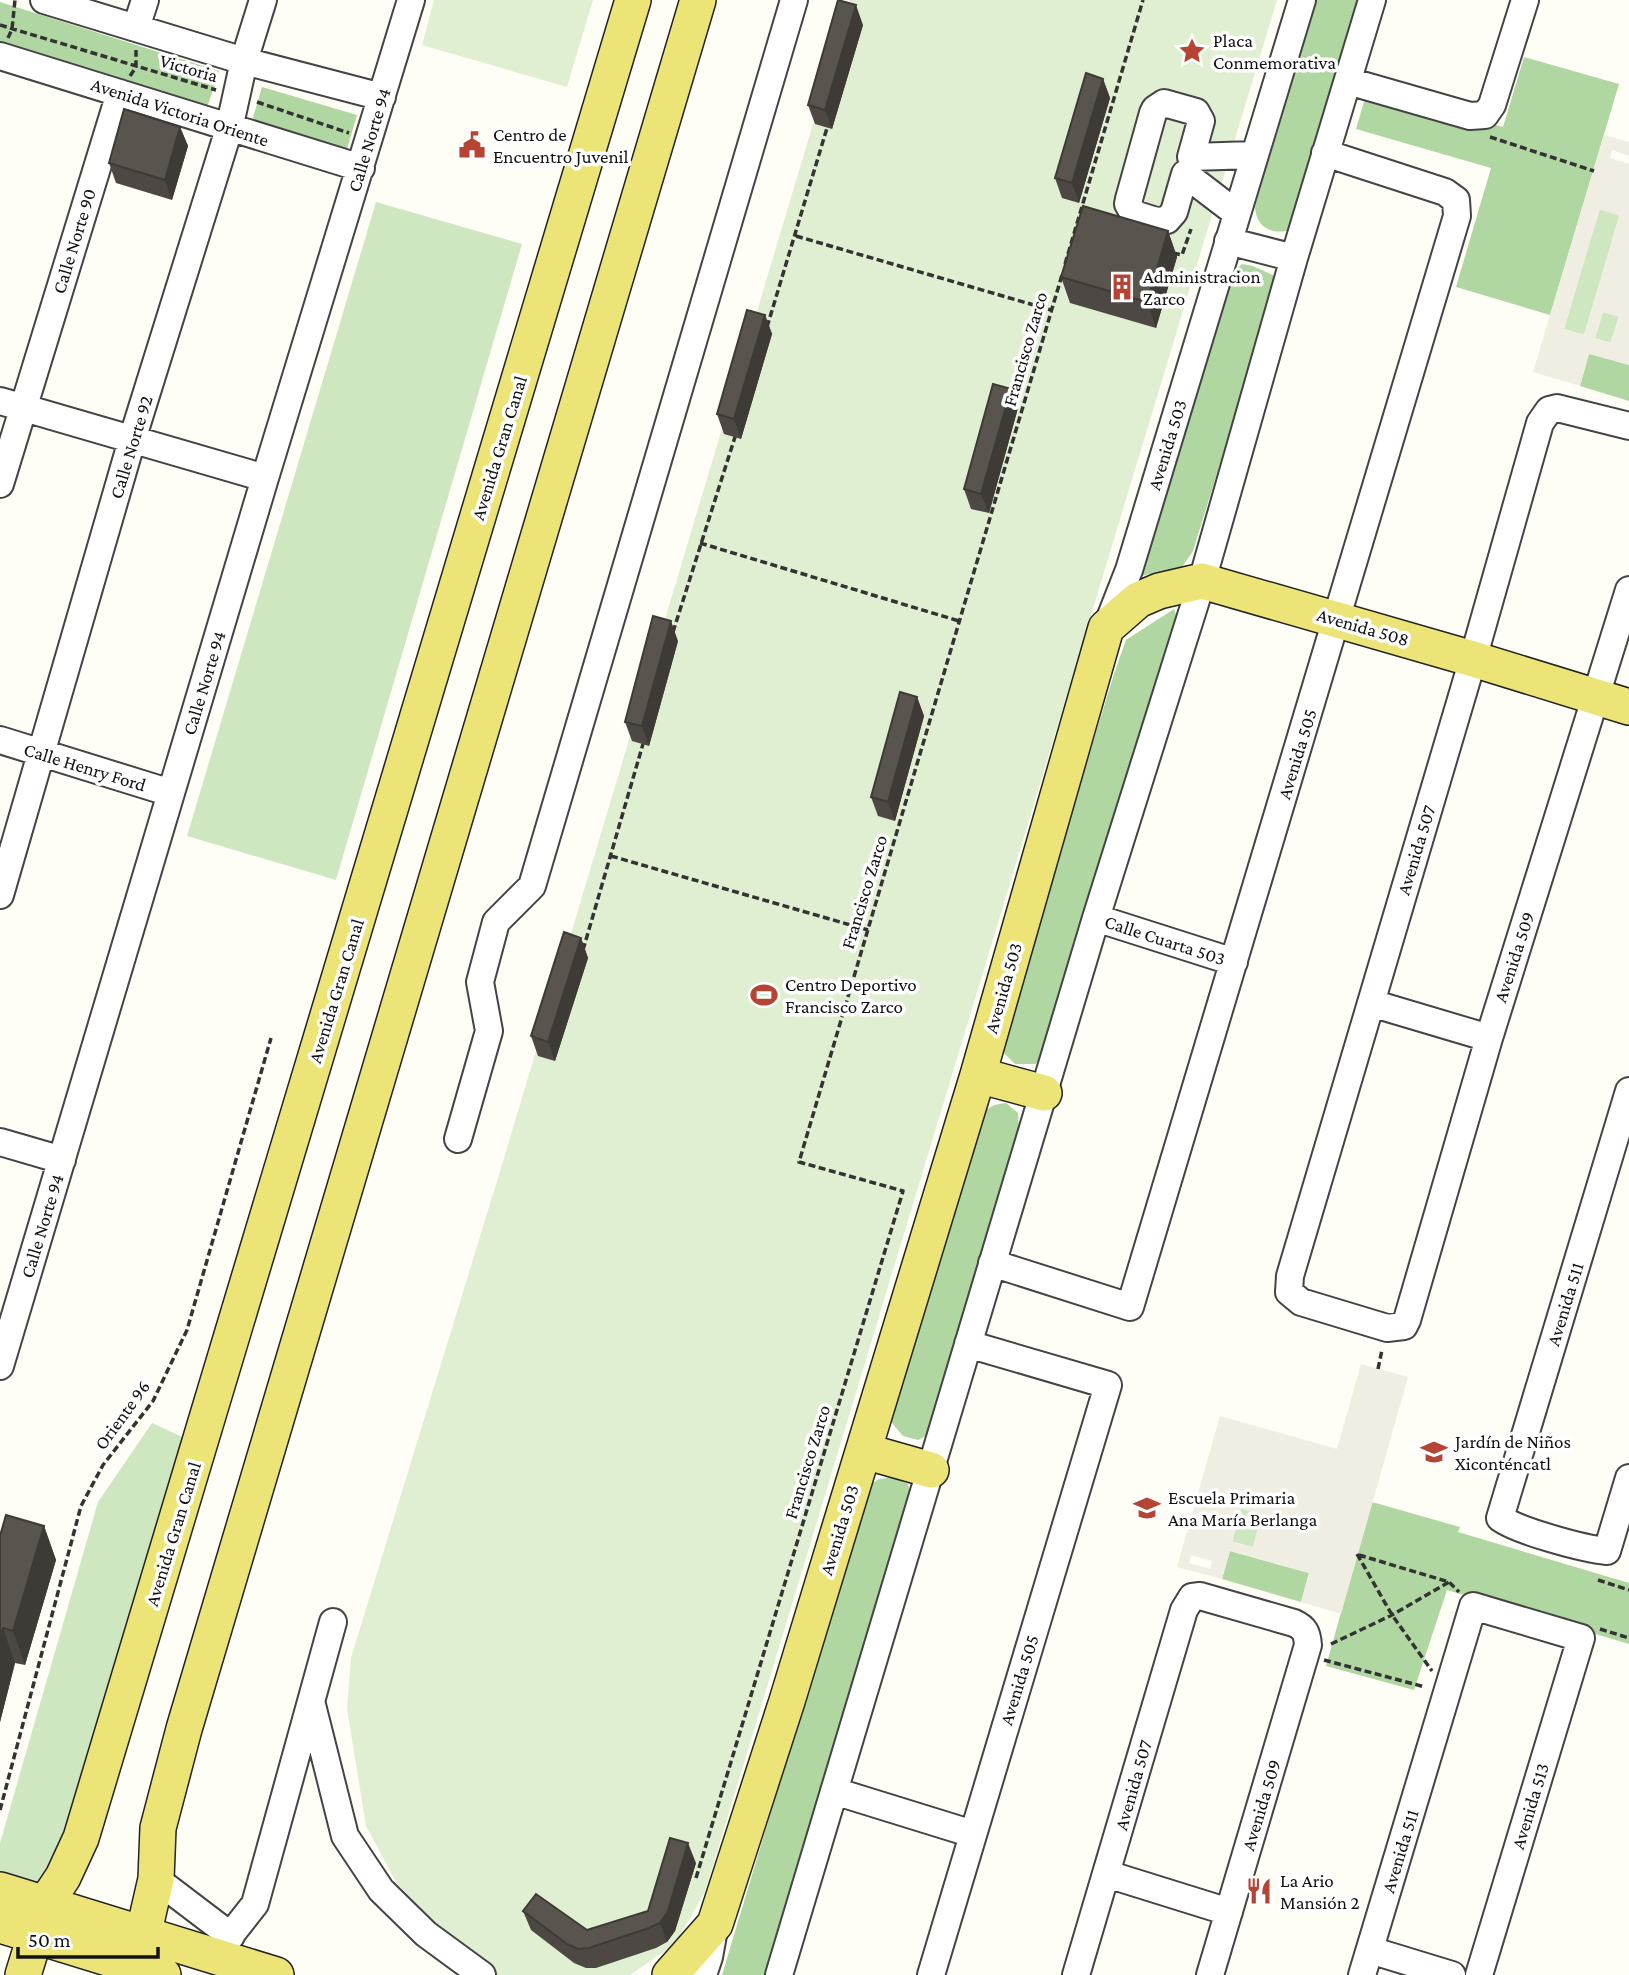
<svg xmlns="http://www.w3.org/2000/svg" width="1629" height="1975" font-family="'Crimson Pro',serif">
<rect width="100%" height="100%" fill="#fefef6"/>
<path fill="#cee7c1" d="M376,202L522,244L336,880L187,836Z
M1599,209L1620,215L1584,335L1564,329Z
M1603,312L1619,316L1611,343L1595,338Z
M152,1423L189,1440L65,1848C43,1885 44,1888 0,1880V1843L98,1502Z
M1241,1508L1262,1514L1253,1547L1232,1542Z"/>
<path fill="#b0d6a1" d="M1316,0H1362L1293,229C1275,236 1256,229 1255,207Z
M0,2L219,71L207,108L0,43Z
M1524,57L1619,84L1550,315L1456,287L1491,168L1356,129L1368,88L1503,127Z
M262,87L357,115L347,149L252,121Z
M1242,264L1253,266L1275,276V286L1193,551L1182,567L1141,576L1229,276Z
M1589,353L1629,365V401L1580,386Z
M1174,609L1178,621L1044,1057L1035,1064H1015L1001,1050L1007,1022L1114,674L1126,640Z
M1006,1103L1018,1113L1019,1132L930,1434L918,1440L903,1436L892,1423V1409L978,1115L994,1105Z
M894,1477L908,1484L912,1499L765,1975H722L869,1485L879,1479Z
M1372,1502L1460,1527L1458,1532L1629,1583V1644L1447,1590L1414,1690L1326,1666Z
M1230,1551L1309,1573L1301,1602L1222,1579Z"/>
<path fill="#e0efd2" d="M434,0H593L567,87L422,45Z
M850,0H1277L705,1892L675,1944L630,1975H498L434,1928L397,1884L366,1826L347,1709L351,1658L501,1168Z"/>
<path fill="#f0eee3" fill-rule="evenodd" d="M1604,135L1629,142V156L1612,150L1610,158L1629,164V365L1589,354L1580,386L1533,372ZM1600,209L1619,216L1584,335L1564,329ZM1603,312L1619,317L1610,343L1595,338Z
M1361,1364L1408,1377L1341,1614L1301,1602L1309,1573L1230,1551L1222,1579L1177,1567L1220,1416L1337,1449ZM1241,1509L1262,1514L1253,1547L1232,1541ZM1191,1555L1212,1561L1210,1569L1189,1563Z"/>
<g fill="none" stroke-linecap="round" stroke-linejoin="round">
<g stroke="#444" stroke-width="30">
<path id="minor" d="M44,0L244,61L382,97
M136,28L145,0
M0,56L361,168
M1348,81L1470,116L1485,115L1492,105L1525,0
M1236,213L1185,174L1174,212L1167,220L1156,221L1134,214L1128,204L1129,199L1153,113L1155,109L1164,103L1196,112L1201,121L1191,157L1254,155
M1228,241L1294,258
M0,401L265,478
M1629,426L1557,408L1549,410L1540,423L1473,659L1290,1276L1289,1292L1301,1302L1387,1328L1404,1326L1407,1320L1489,1038L1629,590
M0,484L120,93
M1107,626L1129,570L1302,0
M0,740L171,793
M0,895L132,440L229,129L244,61L263,0
M1096,918L1234,962
M1371,1003L1489,1038
M1629,1091L1500,1518C1518,1531 1584,1549 1607,1551L1629,1478
M458,1139L489,1031L480,982L496,922L532,886L794,0
M0,1142L62,1160
M992,1263L1130,1307L1457,216L1456,200L1445,192L1325,153
M0,1366L265,478L411,0
M312,1705L345,1836L381,1890L426,1934L482,1975
M834,1791L973,1834
M1107,1874L1229,1912
M156,1879L231,1936
M1370,1950L1452,1975
M214,1956L255,1904L333,1622
M703,1975L709,1957L715,1924
M779,1975L1096,918L1202,581L1294,258L1372,0
M931,1975L1108,1385L968,1344
M1076,1975L1184,1610L1192,1597L1200,1596L1294,1623C1305,1628 1307,1633 1308,1645L1210,1975
M1362,1975L1473,1606L1581,1638L1479,1975"/>
</g>
<g stroke="#222" stroke-width="38">
<path id="major" d="M978,1075L1044,1093
M864,1451L931,1470
M0,1890L276,1975
M0,1925L163,1975
M23,1975L45,1904L63,1877L81,1838L633,0
M134,1975L156,1879L158,1828L184,1729L698,0
M670,1975L715,1924L787,1701L978,1075L1106,628L1138,600L1159,591L1202,581L1473,659L1629,707"/>
</g>
<path stroke="#333" stroke-width="3.5" stroke-dasharray="7 3.5" stroke-linecap="butt" d="M0,25L216,90
M8,38L12,29L15,0
M130,76L136,67V50
M257,102L349,133
M1490,137L1594,171
M796,236L1051,310
M1173,253L1182,255L1191,229
M1065,264L1143,0
M767,327L827,128
M700,543L959,621
M673,632L735,437
M611,856L868,930
M583,950L643,744
M1378,1369L1382,1350
M1357,1554L1392,1615L1432,1671
M1359,1555L1449,1582L1459,1592
M1598,1580L1629,1590
M1600,1629L1629,1638
M1331,1644L1392,1615L1449,1582
M1324,1660L1425,1687
M0,1810L81,1506L103,1465L153,1401L187,1330L271,1038
M696,1878L903,1191L799,1162L1062,275"/>
<use href="#minor" stroke="#fff" stroke-width="26"/>
<use href="#major" stroke="#ede477" stroke-width="35"/>
</g>
<path fill="#4d4843" d="M863,25L832,129L815,124L808,105Z
M1103,79L1110,98L1079,203L1062,198L1055,178Z
M180,127L188,146L172,200L116,183L109,163Z
M1168,231L1177,257L1156,328L1070,303L1061,277Z
M765,315L772,334L741,439L724,434L717,414Z
M1011,389L1018,408L989,513L971,509L964,489Z
M678,641L649,746L632,741L625,722Z
M917,697L924,716L895,821L878,816L871,797Z
M581,938L588,958L555,1061L538,1056L531,1036Z
M44,1526L56,1560L25,1665L15,1663L0,1722V1536Z
M696,1863L675,1931L667,1942L656,1948L596,1968H586L574,1963L531,1930L523,1911L587,1930L648,1911Z"/>
<path fill="#3e3b37" d="M856,5L863,25L832,129L825,110Z
M1103,79L1110,98L1079,203L1072,183Z
M180,127L188,146L172,200L165,180Z
M1168,231L1177,257L1156,328L1147,302Z
M765,315L772,334L741,439L734,419Z
M1011,389L1018,408L989,513L981,494Z
M671,621L678,641L649,746L642,726Z
M917,697L924,716L895,821L888,802Z
M581,938L588,958L555,1061L548,1042Z
M44,1526L56,1560L25,1665L13,1631Z
M3,1628L15,1663L0,1722V1639Z
M688,1843L696,1863L675,1931L667,1942L660,1923Z"/>
<path fill="#59544e" stroke="#3e3b37" stroke-width="2" d="M838,0L856,5L825,110L808,105Z
M1086,73L1103,79L1072,183L1055,178Z
M124,109L180,127L165,180L109,163Z
M1083,206L1168,231L1147,302L1061,277Z
M747,310L765,315L734,419L717,414Z
M993,384L1011,389L981,494L964,489Z
M653,616L671,621L642,726L625,722Z
M900,692L917,697L888,802L871,797Z
M564,932L581,938L548,1042L531,1036Z
M6,1515L44,1526L13,1631L3,1628L0,1639V1536Z
M670,1838L688,1843L668,1911L660,1923L649,1928L589,1948L578,1949L567,1944L523,1911L536,1894L587,1930L648,1911Z"/>
<defs>
<g id="sight-bare" transform="scale(2.1)"><path d="M0-6L1.8-2.2L6-1.7L2.9 1.2L3.7 5.4L0 3.3L-3.7 5.4L-2.9 1.2L-6-1.7L-1.8-2.2Z" fill="#b64434" stroke="#fff" stroke-width="2.5" paint-order="stroke"/></g>
<g id="civic-bare" transform="scale(2.1)"><path d="M-.6-6.5H3V-4.5H.6V-3L4-1V1h2V6H-6V1h2V-1L-.6-3ZM-1.2 2.5V6h2.4V2.5Z" fill="#b64434" stroke="#fff" stroke-width="2.5" paint-order="stroke"/></g>
<g id="building-bare" transform="scale(2.1)"><path d="M-4-6H4V6H1V3H-1V6H-4ZM-2.5-4.3h1.7v1.8h-1.7ZM.8-4.3h1.7v1.8H.8ZM-2.5-1h1.7V.8h-1.7ZM.8-1h1.7V.8H.8Z" fill="#b64434" stroke="#fff" stroke-width="2.5" paint-order="stroke"/></g>
<g id="stadium-bare" transform="scale(2.1)"><path d="M0-5a6.5 5 0 1 0 0 10a6.5 5 0 1 0 0-10ZM-3.5-1.8h7v3.6h-7Z" fill="#b64434" stroke="#fff" stroke-width="2.5" paint-order="stroke"/></g>
<g id="school-bare" transform="scale(2.1)"><path d="M0-5L7-2L0 1L-7-2ZM-4 1L0 2.5L4 1V4Q0 6-4 4Z" fill="#b64434" stroke="#fff" stroke-width="2.5" paint-order="stroke"/></g>
<g id="restaurant-bare" transform="scale(2.1)"><path d="M-5-6h1v4h1v-4h1v4h1v-4h1v5L-1.5 .5V6h-2V.5L-5-1ZM5-6V6H3V1.5H1.5Q1.5-4 5-6Z" fill="#b64434" stroke="#fff" stroke-width="2.5" paint-order="stroke"/></g>
</defs>
<g fill-rule="evenodd">
<use href="#sight-bare" x="1192" y="51"/>
<use href="#civic-bare" x="472" y="145"/>
<use href="#building-bare" x="1122" y="287"/>
<use href="#stadium-bare" x="764" y="995"/>
<use href="#school-bare" x="1434" y="1452"/>
<use href="#school-bare" x="1147" y="1508"/>
<use href="#restaurant-bare" x="1259" y="1891"/>
</g>
<g text-anchor="middle" dominant-baseline="central" stroke-width="7" stroke-linejoin="round" paint-order="stroke">
<g font-size="19" fill="#111" stroke="#fff" text-anchor="start">
<text x="1213" y="40">Placa<tspan x="1213" dy="22">Conmemorativa</tspan></text>
<text x="493" y="134">Centro de<tspan x="493" dy="22">Encuentro Juvenil</tspan></text>
<text x="1143" y="276">Administracion<tspan x="1143" dy="22">Zarco</tspan></text>
<text x="785" y="984">Centro Deportivo<tspan x="785" dy="22">Francisco Zarco</tspan></text>
<text x="1455" y="1441">Jardín de Niños<tspan x="1455" dy="22">Xiconténcatl</tspan></text>
<text x="1168" y="1497">Escuela Primaria<tspan x="1168" dy="22">Ana María Berlanga</tspan></text>
<text x="1280" y="1880">La Ario<tspan x="1280" dy="22">Mansión 2</tspan></text>
</g>
<g font-size="19" fill="#111" stroke="#fff">
<text transform="translate(189 68) rotate(16)">Victoria</text>
<text transform="translate(180 112) rotate(18)">Avenida Victoria Oriente</text>
<text transform="translate(369 140) rotate(-73)">Calle Norte 94</text>
<text transform="translate(74 241) rotate(-73)">Calle Norte 90</text>
<text transform="translate(1025 349) rotate(-74)">Francisco Zarco</text>
<text transform="translate(1167 445) rotate(-73)">Avenida 503</text>
<text transform="translate(131 447) rotate(-73)">Calle Norte 92</text>
<text transform="translate(499 448) rotate(-73)">Avenida Gran Canal</text>
<text transform="translate(1363 627) rotate(16)">Avenida 508</text>
<text transform="translate(204 683) rotate(-73)">Calle Norte 94</text>
<text transform="translate(1297 754) rotate(-73)">Avenida 505</text>
<text transform="translate(85 767) rotate(17)">Calle Henry Ford</text>
<text transform="translate(1416 850) rotate(-73)">Avenida 507</text>
<text transform="translate(864 892) rotate(-73)">Francisco Zarco</text>
<text transform="translate(1165 940) rotate(18)">Calle Cuarta 503</text>
<text transform="translate(1514 957) rotate(-72)">Avenida 509</text>
<text transform="translate(1003 988) rotate(-74)">Avenida 503</text>
<text transform="translate(336 991) rotate(-73)">Avenida Gran Canal</text>
<text transform="translate(42 1226) rotate(-73)">Calle Norte 94</text>
<text transform="translate(1565 1304) rotate(-73)">Avenida 511</text>
<text transform="translate(122 1415) rotate(-54)">Oriente 96</text>
<text transform="translate(807 1462) rotate(-73)">Francisco Zarco</text>
<text transform="translate(839 1530) rotate(-73)">Avenida 503</text>
<text transform="translate(173 1534) rotate(-73)">Avenida Gran Canal</text>
<text transform="translate(1019 1680) rotate(-73)">Avenida 505</text>
<text transform="translate(1133 1785) rotate(-74)">Avenida 507</text>
<text transform="translate(1261 1805) rotate(-73)">Avenida 509</text>
<text transform="translate(1530 1806) rotate(-73)">Avenida 513</text>
<text transform="translate(1400 1851) rotate(-73)">Avenida 511</text>
</g>
</g>
<path d="M18 1947v10h140v-10" fill="none" stroke="#111111" stroke-width="3.5"/>
<text x="28" y="1947" font-size="21" fill="#111111" stroke="#ffffff" stroke-width="5" paint-order="stroke">50 m</text>
</svg>
